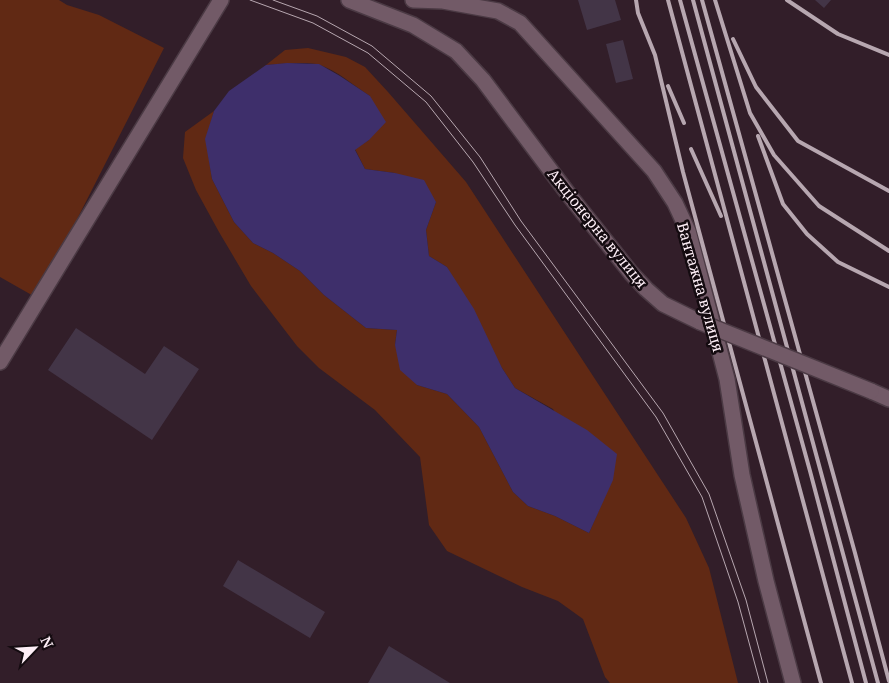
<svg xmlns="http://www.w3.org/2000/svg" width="889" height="683" font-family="'Noto Serif',serif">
<rect width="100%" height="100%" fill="#321e29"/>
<path fill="#612914" d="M0,0H59L67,5L99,15L164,48L37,298L0,277Z
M308,48L346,57L365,67L388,92L466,182L686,518L709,568L738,683H610L605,677L583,619L558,601L522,587L447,551L429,525L420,457L375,410L319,368L297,346L251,286L219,232L196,190L183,158L185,132L214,111L206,139L212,179L234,222L253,243L273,253L300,271L324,295L366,328L397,330L395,345L417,385L447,394L479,427L513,492L528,506L555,516L589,533L602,503L553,409L515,388L502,368L447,267L429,256L426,230L436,202L395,173L365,169L355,149L369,140L370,96C354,86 338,71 320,65C308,61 279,64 266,65L285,50Z"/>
<path fill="#3e2f6b" d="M287,63L319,64L340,76L370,96L386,122L369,140L355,150L365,169L395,173L424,180L436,202L426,230L429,256L447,267L474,309L502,368L515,388L587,430L617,454L613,480L589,533L555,516L528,506L513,492L479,427L447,394L417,385L400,370L395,345L397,330L366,328L324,295L300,271L273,253L253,243L234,222L212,179L205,139L214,111L229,91L266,65Z"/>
<path fill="#433547" d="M578,0H615L621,20L587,30Z
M815,0H831L824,8Z
M623,40L633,79L616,83L606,44Z
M76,328L145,374L164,346L199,369L152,440L48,370Z
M238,560L325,612L310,638L223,586Z
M389,646L450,683H368Z"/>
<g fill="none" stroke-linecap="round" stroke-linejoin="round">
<g stroke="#4b3a44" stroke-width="18">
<path id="minor" d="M349,0L413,25L456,51L483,80L569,195L631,273L646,289L663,304L700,322
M413,0L443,1L498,11L520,23L654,171L675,203L688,231L727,379L742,475L766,581L793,683
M0,362L221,0
M871,391L889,399"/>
</g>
<use href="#minor" stroke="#725a67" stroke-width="15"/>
<path stroke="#b7a7b0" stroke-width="1" d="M250,0L313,23L368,53L426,102L473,162L515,225L656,417L702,497L738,602L760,683
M273,0L317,16L372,46L431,96L480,157L521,221L663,413L709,494L746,600L768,683"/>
<path stroke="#b7a7b0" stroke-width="4" d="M636,0L638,13L655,55L683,172L821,683
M668,0L852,683
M680,0L810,471L866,683
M693,0L878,683
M702,0L855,553L889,681
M715,0L750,113L774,155L819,206L889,251
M787,0L838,34L889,55
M733,39L756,87L798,141L889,191
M668,86L684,123
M758,136L783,204L807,234L838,262L889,287
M691,149L721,216"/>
<g stroke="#4b3a44" stroke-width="18" stroke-linecap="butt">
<path id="minor-bridge" d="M700,322L871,391"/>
</g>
<use href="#minor-bridge" stroke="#725a67" stroke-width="15"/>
</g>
<g text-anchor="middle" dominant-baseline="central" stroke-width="5" stroke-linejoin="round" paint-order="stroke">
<g font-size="15" fill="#fdeef6" stroke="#140b10">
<text transform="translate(598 228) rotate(51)">Акціонерна вулиця</text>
<text transform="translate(701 287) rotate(74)">Вантажна вулиця</text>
</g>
</g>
<g transform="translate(35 648) rotate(65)" stroke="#140b10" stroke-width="4" paint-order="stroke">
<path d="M0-4L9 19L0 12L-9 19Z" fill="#fdeef6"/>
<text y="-8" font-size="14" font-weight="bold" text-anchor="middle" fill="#fdeef6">N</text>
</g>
</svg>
